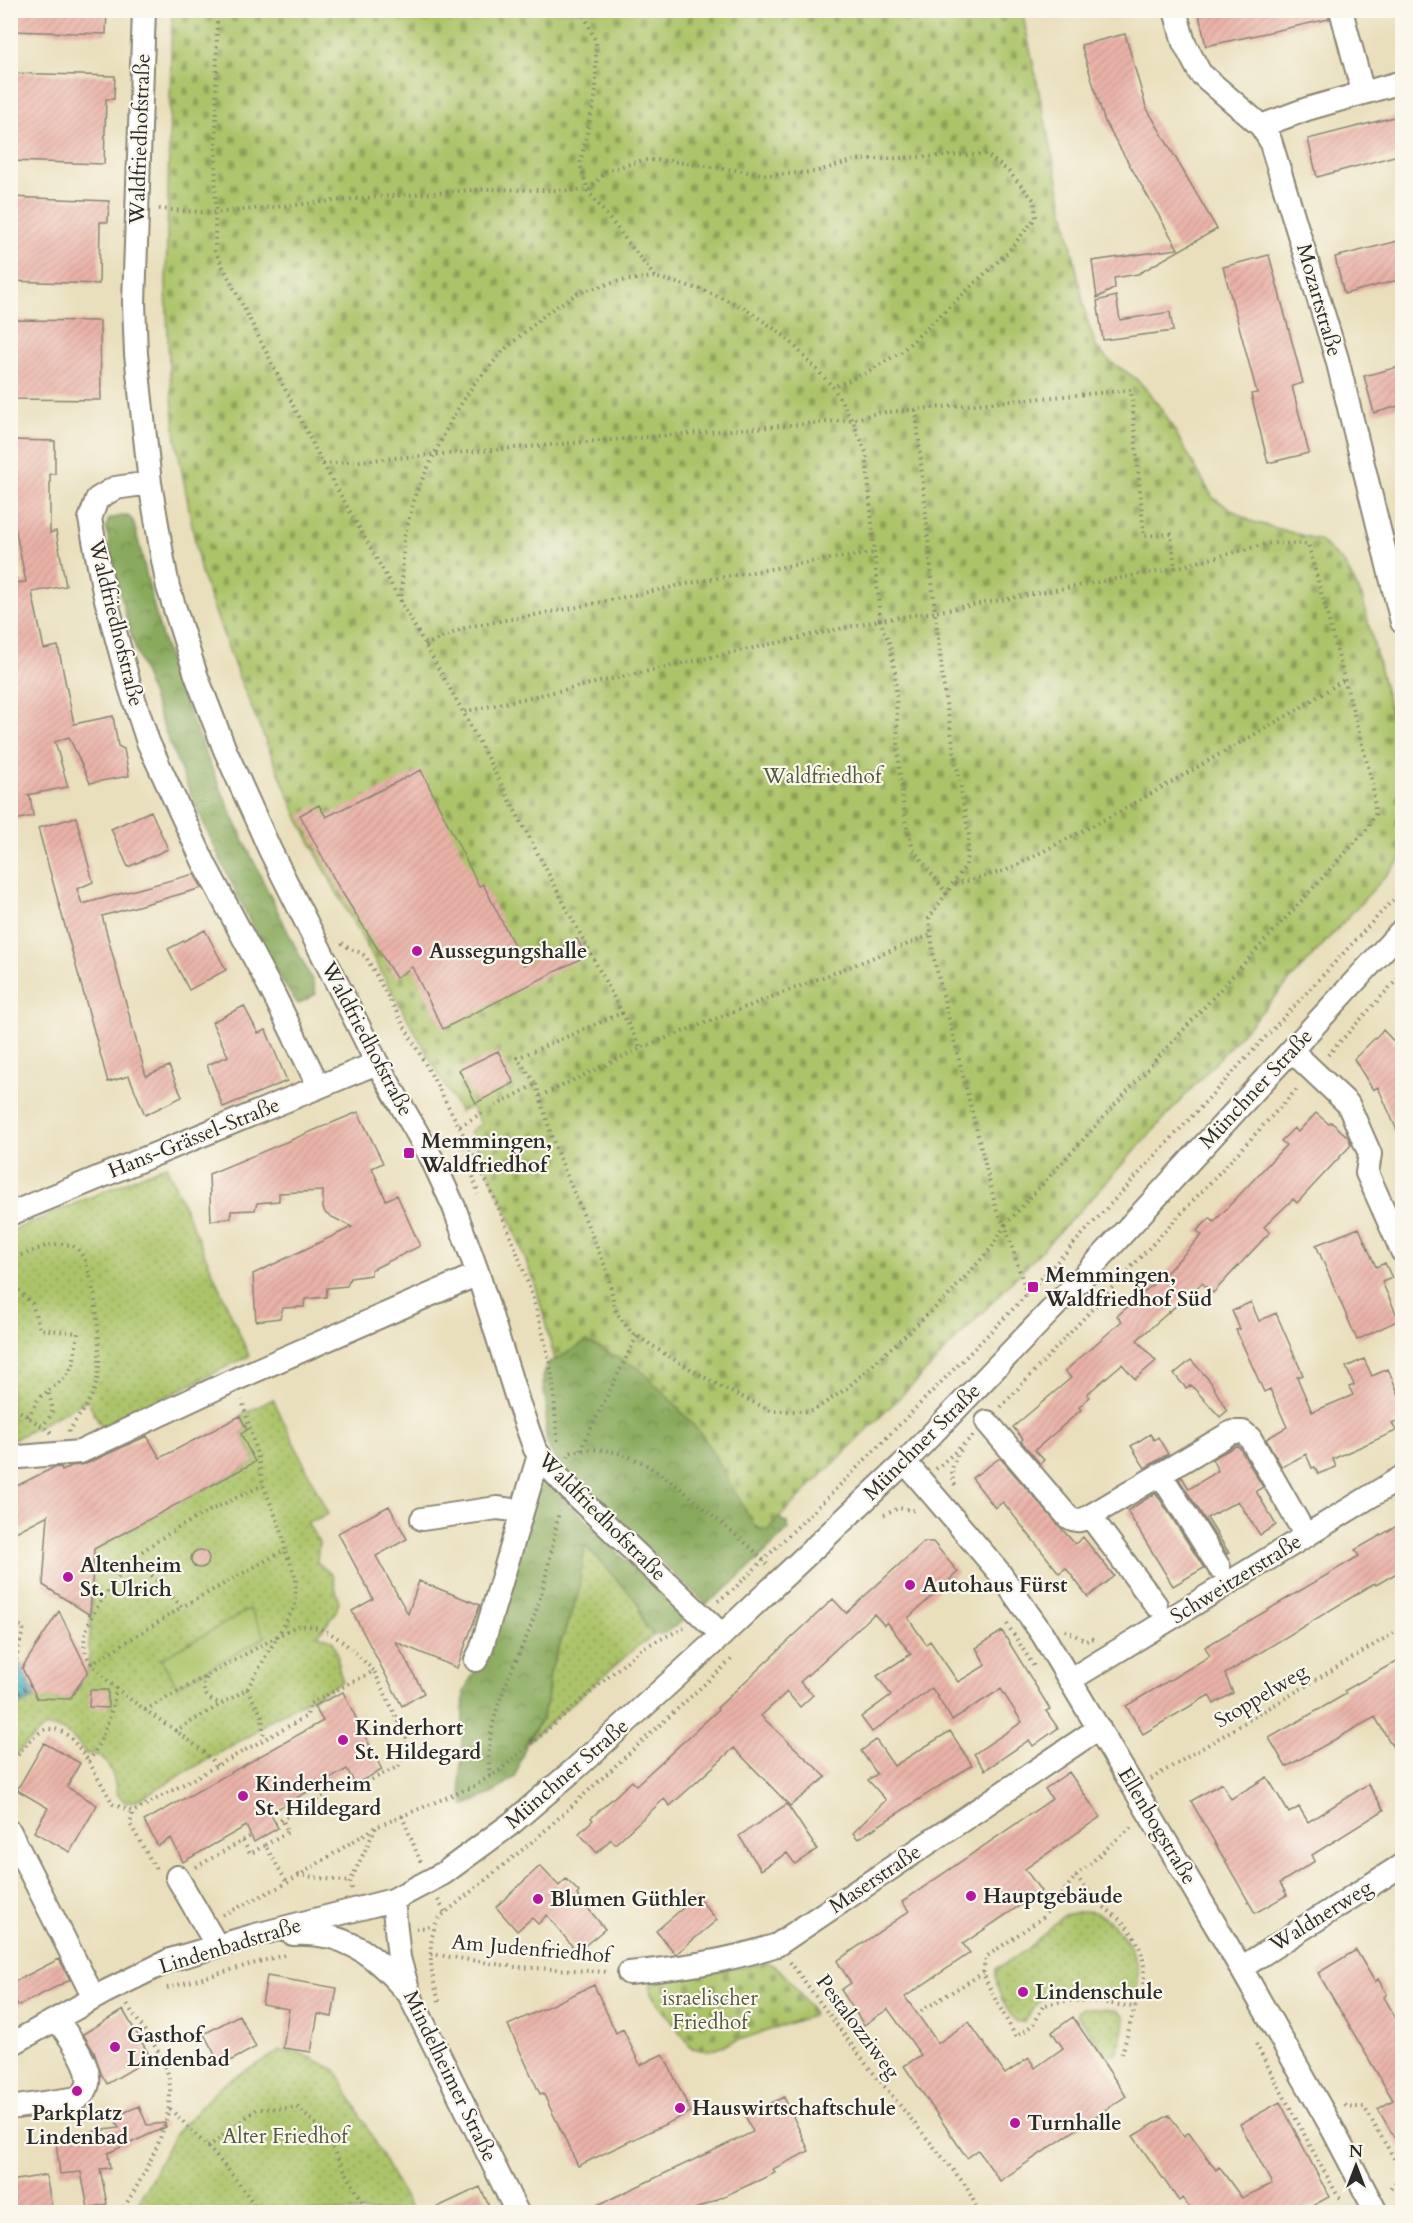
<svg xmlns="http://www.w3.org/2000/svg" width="1413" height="2223" font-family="Cardo,serif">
<defs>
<pattern id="grass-dots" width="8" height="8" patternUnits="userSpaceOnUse" patternTransform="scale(1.5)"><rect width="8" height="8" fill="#acc469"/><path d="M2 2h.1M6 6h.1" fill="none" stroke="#8c9f57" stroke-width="1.8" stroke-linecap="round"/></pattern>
<pattern id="forest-crowns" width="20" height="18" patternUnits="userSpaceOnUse" patternTransform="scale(1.5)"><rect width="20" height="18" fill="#89aa5d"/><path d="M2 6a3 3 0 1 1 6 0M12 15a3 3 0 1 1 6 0" fill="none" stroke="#708b4d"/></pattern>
<pattern id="cemetery-stones" width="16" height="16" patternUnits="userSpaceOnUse" patternTransform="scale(1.5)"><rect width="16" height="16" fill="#acc469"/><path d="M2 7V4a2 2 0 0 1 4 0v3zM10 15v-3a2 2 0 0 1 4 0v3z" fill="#8c9f57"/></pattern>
<pattern id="water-rules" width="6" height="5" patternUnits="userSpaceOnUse" patternTransform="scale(1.5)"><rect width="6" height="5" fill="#3facbd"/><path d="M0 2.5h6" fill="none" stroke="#358c9a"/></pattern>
<pattern id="building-hatch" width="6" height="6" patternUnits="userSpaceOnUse" patternTransform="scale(1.5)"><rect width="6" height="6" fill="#eab2a8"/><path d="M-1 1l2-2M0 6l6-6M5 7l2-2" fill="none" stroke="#c99991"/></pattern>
</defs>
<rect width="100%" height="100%" fill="#fbf7ec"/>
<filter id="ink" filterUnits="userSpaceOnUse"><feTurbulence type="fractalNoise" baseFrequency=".0167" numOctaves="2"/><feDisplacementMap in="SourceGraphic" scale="12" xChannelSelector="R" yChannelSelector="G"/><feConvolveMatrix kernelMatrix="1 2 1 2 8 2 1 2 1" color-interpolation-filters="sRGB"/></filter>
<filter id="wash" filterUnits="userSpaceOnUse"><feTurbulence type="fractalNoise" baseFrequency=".008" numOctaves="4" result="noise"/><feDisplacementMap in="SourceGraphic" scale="24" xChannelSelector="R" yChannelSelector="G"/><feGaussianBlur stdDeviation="1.35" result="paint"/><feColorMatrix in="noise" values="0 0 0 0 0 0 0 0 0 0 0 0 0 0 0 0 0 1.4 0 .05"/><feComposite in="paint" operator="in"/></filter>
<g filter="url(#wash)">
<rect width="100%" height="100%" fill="#e9dfbc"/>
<path fill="url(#grass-dots)" stroke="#6c784a" stroke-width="1.5" d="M166,1165L249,1356L102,1428L87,1400L15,1439L11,1437V1231Z
M273,1399L328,1514L307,1523L319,1542L317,1562L332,1575L339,1602L335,1614L318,1635L332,1640C341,1655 335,1666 343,1681L270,1720L250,1735L137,1800L126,1803L117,1794C115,1778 108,1751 86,1754C77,1740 63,1724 44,1728L26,1744L11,1760V1710L35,1697L70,1699L88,1671L95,1535L102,1544L255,1462L241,1434L247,1429L240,1416Z
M585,1544L639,1604C641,1618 643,1626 654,1635L635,1648L527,1743L541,1720L547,1701L550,1672L578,1594Z
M1082,1911C1086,1911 1092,1911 1096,1913C1124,1926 1148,1967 1134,1997L1125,1999C1104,1997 1059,1988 1041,2000C1034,2005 1030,2015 1024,2021L1017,2022C1004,2008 995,1989 996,1969L1028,1949L1064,1915Z
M1082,2008L1116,2010L1124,2016C1126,2027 1121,2044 1115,2054L1107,2055L1077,2015L1078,2009Z
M280,2051L300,2053L336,2070L412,2212H133L175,2134L221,2085Z"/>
<path fill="url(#forest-crowns)" stroke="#5a6a44" stroke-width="1.5" d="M127,515L133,521C147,571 155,623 173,671C212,778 261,879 312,980L316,994L298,1004C269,966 251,922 230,880C195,807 163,733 138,656C124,615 115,571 106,528L109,519Z
M587,1341L640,1369L669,1398L703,1436L757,1529L770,1527L779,1518L787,1523L788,1529L782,1536L731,1585L706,1604C679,1578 652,1553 625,1528C604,1509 560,1473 549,1448C542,1434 548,1419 546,1403C544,1390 540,1375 548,1363Z
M546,1478L616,1551L683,1613L681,1622L665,1633L654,1635C643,1626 641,1618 639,1604L585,1545L578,1594L550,1672L547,1701L541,1720L528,1739L515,1777L493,1793L464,1806L460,1781L464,1692L483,1655L539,1479Z"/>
<path fill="url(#cemetery-stones)" stroke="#6c784a" stroke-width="1.5" d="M172,11H1022L1087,320L1096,347L1112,363L1134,377L1147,390L1166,416L1213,498L1250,521L1319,540L1344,563L1362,597L1385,690L1395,728L1402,746V858L1087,1203L930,1367L770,1527L763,1531L754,1525L703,1436L669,1398L640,1369L587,1341L555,1360L536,1287L510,1219L470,1131L481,1124L471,1106L460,1112L338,895L298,818L238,675L201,573L176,439L169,364L166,285Z
M767,1963C783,1966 802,1998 813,2011L812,2016L706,2051L692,2048L651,1994L650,1986L657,1982Z"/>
<path fill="#acc469" stroke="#6c784a" stroke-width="1.5" d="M250,1609L265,1637L177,1686L161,1659Z"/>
<path fill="url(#water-rules)" stroke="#356c74" stroke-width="1.5" d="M11,1658L23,1666L22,1668L35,1697L11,1710Z"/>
<g id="blocks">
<path fill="url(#building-hatch)" d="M10,10H107L106,34L10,31Z
M1198,10H1328L1329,19L1206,46Z
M1125,34L1146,107L1217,229L1138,274L1114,278L1115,288L1097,298L1092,261L1178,249L1105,122L1081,45Z
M10,73L115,76L114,99H106L104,164L10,161Z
M1402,115V154L1317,177L1308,139Z
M10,197L109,201L108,222H100L99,284L10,281Z
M1402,240V279L1344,294L1335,257Z
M1269,255L1303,383L1292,386L1309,453L1268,463L1251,394L1257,393L1223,267Z
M1116,296L1120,320L1170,312L1173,331L1103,340L1097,301Z
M10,320L100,321L101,400L10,399Z
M1402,366V405L1374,413L1364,376Z
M10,440L55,441V474H50V533L56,531L66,586L32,592L44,649L58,646L74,724L113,716L118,746L124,749L129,776L90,783L69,737L55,742L68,787L27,795L30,796L33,816L10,821V583L26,582L12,512H10Z
M421,770L479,886L483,884L524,965L577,939L586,956L443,1029L412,967L396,978L338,886L300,815L319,805L326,817Z
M151,811L168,849L128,867L111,829Z
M76,817L93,882L77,889L82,904L194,874L202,888L102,916L146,1076L169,1066L182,1097L145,1115L129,1076L108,1082L38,828Z
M205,930L226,970L189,990L168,949Z
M244,1006L258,1033L266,1030L287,1081L223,1107L207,1065L228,1056L212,1022Z
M1383,1030L1402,1050V1142L1378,1087L1373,1090L1354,1059Z
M498,1051L514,1083L476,1103L459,1070Z
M358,1112L383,1163L372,1168L386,1200L397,1195L420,1246L371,1270V1275L350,1278L347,1286L327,1288L326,1297L305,1299L304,1307L283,1308L280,1318L256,1321L253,1274L352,1227L326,1214L323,1208V1191L279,1193V1201L257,1203L255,1210L231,1211V1218L211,1221L209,1174Z
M1316,1113L1329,1124L1331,1122L1348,1137L1351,1145L1297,1203L1293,1199L1264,1227L1270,1232L1213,1293L1202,1283L1137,1340L1156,1361L1135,1379L1122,1364L1087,1394L1090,1397L1079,1407L1081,1410L1035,1450L1044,1460L1040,1464L1021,1441L1023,1439L1013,1427L1071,1378L1065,1371L1122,1321L1117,1316L1169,1270L1202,1235L1197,1231L1210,1218L1214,1222L1286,1145L1281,1141L1294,1128L1298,1132Z
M1359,1228L1376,1267L1385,1263L1392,1278L1382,1282L1399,1320L1357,1340L1316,1245Z
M1251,1302L1259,1321L1276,1313L1303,1375L1297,1377L1312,1412L1353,1395L1349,1387L1354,1385L1346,1367L1364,1359L1372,1376L1388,1369L1402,1402V1419L1392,1423L1396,1431L1333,1459L1336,1467L1318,1474L1315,1467L1312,1468L1306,1454L1282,1467L1266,1439L1287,1427L1270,1389L1264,1392L1236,1330L1240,1329L1232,1311Z
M1191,1360L1210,1381L1227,1411L1220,1417L1191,1385L1186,1388L1174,1374Z
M240,1416L247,1430L241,1434L255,1462L94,1549L90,1615L43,1585L48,1515L10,1535V1489L53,1468L61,1467L62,1471L71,1466L86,1464L147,1436L160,1458Z
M1150,1434L1154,1440L1158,1437L1168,1454L1145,1468L1131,1446Z
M1236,1446L1239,1447L1263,1487L1256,1491L1276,1525L1260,1535L1238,1501L1207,1518L1229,1553L1227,1554L1179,1479L1182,1477L1189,1489L1218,1471L1212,1459Z
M1000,1458L1075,1544L1083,1537L1114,1576L1088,1597L1066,1568L1059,1573L1003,1502L995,1508L972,1478Z
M1156,1493L1204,1568L1173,1586L1127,1511Z
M389,1506L407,1539L376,1556L408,1614L419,1581L480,1605L457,1668L396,1642L424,1693L402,1706L352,1611L373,1599L338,1533Z
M1402,1523V1570L1376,1585L1375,1583L1225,1674L1233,1693L1214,1704L1209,1695L1143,1734L1126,1706L1210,1656L1205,1647L1359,1556L1355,1550Z
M924,1542H933L958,1572L908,1618L926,1644L930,1641L958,1682L986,1665L976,1648L1002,1631L1050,1709L1046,1711L1058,1728L1033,1746L1029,1740L985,1770L974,1754L1022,1722L1001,1689L952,1720L932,1688L872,1732L861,1717L891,1695L877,1676L911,1654L887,1622L884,1625L874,1614L800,1682L813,1695L800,1707L787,1692L761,1716L826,1777L790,1806L734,1748L670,1806L664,1799L615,1844L611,1839L597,1853L579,1833L593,1820L591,1818L632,1781L636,1785L718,1710L717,1708L833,1599L846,1613Z
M191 1559a9 9 0 1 1 18 0a9 9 0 1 1-18 0Z
M59,1611L88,1671L70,1699L37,1698L22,1668Z
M1402,1658V1762L1375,1717L1286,1767L1269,1738L1346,1694L1344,1691Z
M90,1690H108V1708L89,1707Z
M343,1692L382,1770L355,1784L347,1769L270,1813L278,1828L254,1842L246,1826L183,1862L171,1838L158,1846L144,1821L323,1721L314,1706Z
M950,1731L972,1765L858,1839L853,1833L886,1800L868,1780L877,1774L861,1751L876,1740L894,1766Z
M44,1743L80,1763L67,1787L97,1805L70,1852L34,1832L48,1808L17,1790Z
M1069,1772L1100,1817L1025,1869L1041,1891L963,1944L970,1953L905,1997L938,2043L969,2022L1005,2074L1029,2058L1035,2068L1063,2048L1052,2032L1073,2017L1126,2096L1000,2181L978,2150L967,2158L904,2066L921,2055L888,2009L864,2025L841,1990L851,1983L837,1961L909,1911L902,1902L1052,1799L1045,1789Z
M1267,1777L1289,1813L1299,1807L1308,1822L1368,1784L1384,1810L1312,1855L1315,1861L1280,1883L1287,1895L1255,1913L1191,1801L1222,1783L1231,1799Z
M787,1804L817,1849L795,1864L787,1853L761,1870L739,1836Z
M540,1866L559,1886L566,1879L579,1892L577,1895L605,1929L577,1952L547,1915L538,1924L532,1918L517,1931L496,1907Z
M697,1896L717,1920L676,1954L656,1931Z
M1356,1950L1375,1982L1378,1979L1387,1994L1384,1997L1402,2029V2151L1378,2109L1393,2100L1318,1973Z
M59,1959L70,1980L18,2006L10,1991V1984Z
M267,1976L337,1988L332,2017L318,2014L311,2052L283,2048L289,2009L262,2004Z
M594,1985L616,2033L623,2029L640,2065L663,2054L691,2112L578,2166L543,2093L540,2094L508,2025Z
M123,2010L151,2058L107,2084L101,2073L94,2052L83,2034Z
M239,2015L256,2047L221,2066L204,2034Z
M784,2097L809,2151L773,2169L775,2173L689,2212H583L753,2132L745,2115Z
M1280,2102L1329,2197L1301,2212H1192L1183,2198L1179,2201L1133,2136L1169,2115L1184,2136L1189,2132L1216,2170L1219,2167L1242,2198L1272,2184L1240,2124Z
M139,2106L147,2125L165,2123L166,2127L108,2153L110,2168L100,2169L107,2204L88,2208L81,2172L60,2174L56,2142L75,2134L119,2128L114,2117Z
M46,2175L52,2208L27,2212H10V2181Z
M480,2187L492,2212H427Z"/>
</g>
</g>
<g filter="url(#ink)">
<use href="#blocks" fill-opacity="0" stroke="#8a8574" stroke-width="1.5"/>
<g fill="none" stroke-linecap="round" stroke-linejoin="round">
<g stroke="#8a8574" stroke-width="26">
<path id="minor" d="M144,10L134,303L136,354L150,483L163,560L168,587L196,675L225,750L270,850L377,1063L432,1159L454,1207L478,1274L518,1402L535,1449L544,1462L575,1495L722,1635
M1175,10L1184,43L1200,73L1261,126L1270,140L1337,359L1402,622
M1341,10L1363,93
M1261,126L1307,109L1402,82
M150,483L115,488L97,499L90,519L104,592L130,687L148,742L205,865L275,997L319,1087
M1292,1051L1348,1104L1370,1154L1367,1173L1402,1251
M10,1214L377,1063
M987,1422L1068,1517C1077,1522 1081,1521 1090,1516L1232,1432H1243L1250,1438L1306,1536
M10,1454L20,1457L80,1452L234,1380L478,1274
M905,1462L999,1572L1043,1635L1241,1968L1332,2128L1376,2212
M1161,1475L1219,1567
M1090,1516L1156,1605
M422,1519L497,1508L521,1511
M476,1660L481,1650L539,1455
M1070,1680L1402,1477
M10,1832L94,1998
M177,1877L217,1946
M393,1900L399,1958L410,1996L517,2212
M293,1934C344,1931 373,1953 405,1990
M1241,1968L1402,1865
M629,1973C680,1968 728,1961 777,1945L1099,1728
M10,2045L105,1992L170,1960L252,1936L393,1900L444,1873L512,1823L576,1768L722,1635L905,1462L1081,1279L1402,930
M10,2108L78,2098C106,2080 69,2038 57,2019"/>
</g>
<path stroke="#8a8574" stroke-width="4" stroke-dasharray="1.5 4.5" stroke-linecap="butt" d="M217,10L215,251L323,464L463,712L622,1013L517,1058L536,1084L492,1108
M582,10L596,42V93L580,164L588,191L655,277
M159,209L215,213L364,198L487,189L588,191L606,171L643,160L670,161L770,175L814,172L856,160L986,154L1008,171L1034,200L1036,217L1008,252L901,352L864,374L833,387
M916,410L935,612L880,620L890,645L895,672L899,767L905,820L913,849L947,894
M323,464L852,420L877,413L1131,390L1144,536L1171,534L1175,568L935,612L945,697L969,836L966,865L929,918L934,959L997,1212L1005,1225L1367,829L1375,814L1373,785L1308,544L1270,543L1175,568
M401,602L404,538L416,492L452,418L474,384L505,349L548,312L578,293L619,281L655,277L700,289L743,307L786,337L833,387L852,420L866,452L880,620L463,712
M425,645L467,627L573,608L695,582L828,559L875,553
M955,884L1007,870L1119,812L1297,710L1345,679
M342,943C349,950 359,950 366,957C438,1090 522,1220 551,1370C555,1394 555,1419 558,1443
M622,1013L641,1048L931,935
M1328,1055L1402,974
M536,1084L556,1150L607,1271L616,1312L631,1332L665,1354L721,1387L772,1411H813L847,1388L949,1295L992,1247L1005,1225L1027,1294
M540,1096L641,1048
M460,1126L482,1113
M462,1136L478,1194
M10,1260C28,1254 58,1236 76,1248C96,1261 103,1357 97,1380C93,1400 79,1415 68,1432
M10,1282L32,1304L40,1329L78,1333L73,1365L67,1376L48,1391
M10,1405L52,1433
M1001,1407L1299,1087
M28,1417L39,1398L48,1391C53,1409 56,1412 42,1426
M580,1450L637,1336
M568,1457L569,1453C627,1436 675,1484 715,1518C733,1533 752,1547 767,1564
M936,1469L973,1436
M955,1485C949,1471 953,1461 961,1450
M884,1515L899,1508L917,1511
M135,1558L182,1607L285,1550L282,1532L263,1485L258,1458L242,1400
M718,1601L735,1588L847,1478L1015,1307L1402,890
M10,1619L24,1628C18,1649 11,1671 18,1693L30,1685
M1007,1624L1035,1668
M1065,1630L1086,1641L1094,1638
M91,1664L182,1607
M207,1678C198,1691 209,1702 222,1703
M247,1689L262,1716L264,1739
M145,1710L296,1626C330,1623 351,1649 374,1671L309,1704L307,1716L133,1812L130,1824L157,1871
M175,1731L247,1689L295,1606L296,1577L285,1551
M89,1762L113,1804L133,1812
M10,1764C20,1754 31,1735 45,1730C64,1723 80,1749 89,1762C103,1738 112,1716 116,1688
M217,1765C180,1726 128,1707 93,1665C78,1648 85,1629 95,1611C107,1592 120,1573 136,1557C144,1549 153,1544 162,1538C194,1517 228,1502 263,1485
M490,1776C482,1722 513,1672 532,1623C545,1587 552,1549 559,1511
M1151,1779L1402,1628
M402,1816L421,1863
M275,1823L334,1790L349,1791L399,1766L408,1741L374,1671
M243,1841L250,1854L265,1845L287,1883
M265,1845L288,1832L282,1819
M196,1867L251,1836
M298,1875L350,1882
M1076,1876C1085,1887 1094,1897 1104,1907C1109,1911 1114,1915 1119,1919C1145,1942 1152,1976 1135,2007C1106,2004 1072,1995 1043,2006L1034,2024L1016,2037L991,1991L983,1973L986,1957L1042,1918L1076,1876L1132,1826
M352,1889L350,1882L376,1827
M438,1900L445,1913
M223,1915L287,1883L376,1827L474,1786L499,1771L642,1648L684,1628
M416,1928L434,1927
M431,1954L516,1967L609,1972
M790,1962L866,2064L966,2186L979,2212
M167,1988L284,1955
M439,2001C431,1976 425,1942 439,1918L539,1836L733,1658
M921,2011L983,1973
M1256,2044L1321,2166L1338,2196L1343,2199
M1122,2054L1135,2007
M1345,2105L1347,2107H1364L1402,2172L1390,2190
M170,2109C203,2141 234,2173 259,2212
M208,2147L257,2109L298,2108L323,2131L368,2212
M121,2212C144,2176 181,2114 167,2071C161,2051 138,2022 126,2003"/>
<use href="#minor" stroke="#fff" stroke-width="22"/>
</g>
</g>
<g fill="#b5179e" stroke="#fbf7ec" stroke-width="2">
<circle cx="417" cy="951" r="6"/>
<rect x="403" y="1147" width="12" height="12" rx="3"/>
<rect x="1027" y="1281" width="12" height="12" rx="3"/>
<circle cx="68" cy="1577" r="6"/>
<circle cx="910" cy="1585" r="6"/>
<circle cx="343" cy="1740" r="6"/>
<circle cx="243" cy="1796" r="6"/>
<circle cx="971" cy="1896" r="6"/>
<circle cx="538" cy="1899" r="6"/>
<circle cx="1023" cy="1992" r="6"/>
<circle cx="115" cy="2047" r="6"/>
<circle cx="77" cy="2091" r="6"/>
<circle cx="680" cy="2108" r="6"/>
<circle cx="1015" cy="2123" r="6"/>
</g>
<g text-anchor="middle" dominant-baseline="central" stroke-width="4.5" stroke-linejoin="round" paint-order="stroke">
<g font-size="21" fill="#2b2b2b" stroke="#fbf7ec">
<text transform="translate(140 139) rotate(-88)">Waldfriedhofstraße</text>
<text transform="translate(1319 300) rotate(74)">Mozartstraße</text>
<text transform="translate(116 623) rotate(76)">Waldfriedhofstraße</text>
<text transform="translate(367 1039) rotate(62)">Waldfriedhofstraße</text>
<text transform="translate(1256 1089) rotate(-47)">Münchner Straße</text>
<text transform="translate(194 1138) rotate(-22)">Hans-Grässel-Straße</text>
<text transform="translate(922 1442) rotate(-45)">Münchner Straße</text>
<text transform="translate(602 1517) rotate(45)">Waldfriedhofstraße</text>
<text transform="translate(1236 1579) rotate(-32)">Schweitzerstraße</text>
<text transform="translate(1261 1696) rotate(-31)">Stoppelweg</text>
<text transform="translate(567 1774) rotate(-41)">Münchner Straße</text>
<text transform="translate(1157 1826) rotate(59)">Ellenbogstraße</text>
<text transform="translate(875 1879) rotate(-34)">Maserstraße</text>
<text transform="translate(1321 1916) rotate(-32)">Waldnerweg</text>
<text transform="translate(230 1946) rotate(-17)">Lindenbadstraße</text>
<text transform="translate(531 1949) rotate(5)">Am Judenfriedhof</text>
<text transform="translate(858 2027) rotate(53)">Pestalozziweg</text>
<text transform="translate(450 2076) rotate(64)">Mindelheimer Straße</text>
</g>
<g font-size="21" fill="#52593e" stroke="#fbf7ec">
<text x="822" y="776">Waldfriedhof</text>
<text x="710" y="1998">israelischer<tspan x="710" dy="24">Friedhof</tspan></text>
<text x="285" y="2136">Alter Friedhof</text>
</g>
<g font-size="21" font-weight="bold" fill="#2b2b2b" stroke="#fbf7ec" text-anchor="start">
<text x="429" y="951">Aussegungshalle</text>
<text x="421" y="1141">Memmingen,<tspan x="421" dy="24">Waldfriedhof</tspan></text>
<text x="1045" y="1275">Memmingen,<tspan x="1045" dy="24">Waldfriedhof Süd</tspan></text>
<text x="80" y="1565">Altenheim<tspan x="80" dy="24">St. Ulrich</tspan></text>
<text x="922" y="1585">Autohaus Fürst</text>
<text x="355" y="1728">Kinderhort<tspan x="355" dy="24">St. Hildegard</tspan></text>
<text x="255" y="1784">Kinderheim<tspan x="255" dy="24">St. Hildegard</tspan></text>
<text x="983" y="1896">Hauptgebäude</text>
<text x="550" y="1899">Blumen Güthler</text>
<text x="1035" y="1992">Lindenschule</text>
<text x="127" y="2035">Gasthof<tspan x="127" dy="24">Lindenbad</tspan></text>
<text x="692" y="2108">Hauswirtschaftschule</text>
<text x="77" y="2113" text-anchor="middle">Parkplatz<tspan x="77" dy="24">Lindenbad</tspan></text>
<text x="1027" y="2123">Turnhalle</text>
</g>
</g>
<rect width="1413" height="2223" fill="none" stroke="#fbf7ec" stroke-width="36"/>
<g transform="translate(1356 2166)" stroke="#fbf7ec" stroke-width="4.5" paint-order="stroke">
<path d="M0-4.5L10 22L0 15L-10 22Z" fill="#2b2b2b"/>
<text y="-9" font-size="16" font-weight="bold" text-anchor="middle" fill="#2b2b2b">N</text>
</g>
</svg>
